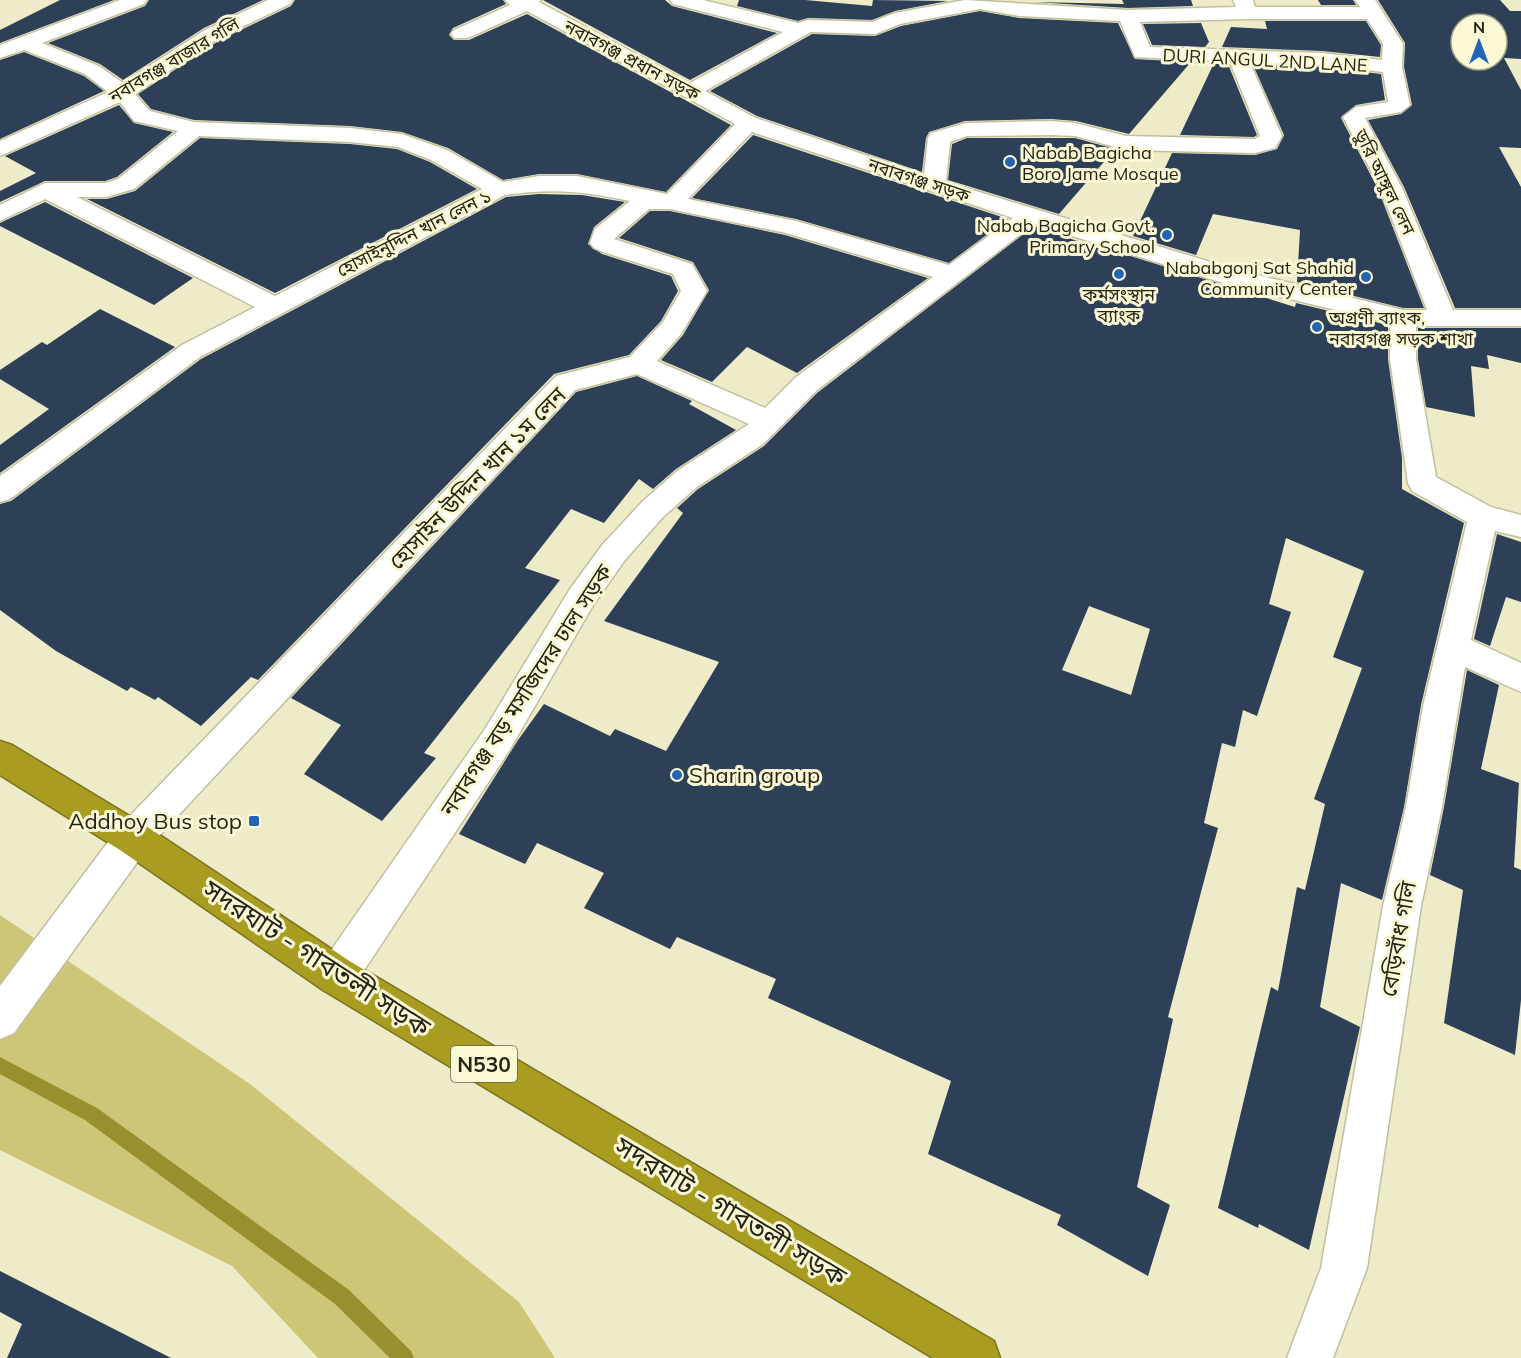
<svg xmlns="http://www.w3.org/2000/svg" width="1521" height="1358" font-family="Mulish,'Noto Sans Bengali',sans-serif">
<rect width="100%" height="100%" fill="#eeebc8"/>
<path fill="#cdc676" d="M0,915L250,1084L519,1302L555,1358H318L232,1266L0,1150Z"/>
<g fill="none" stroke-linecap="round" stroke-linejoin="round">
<path fill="#988f2f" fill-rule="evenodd" d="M0,1057L97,1108L349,1290L411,1351L414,1358H390L335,1304L85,1120L0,1074Z"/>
</g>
<path fill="#2e4057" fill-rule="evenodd" d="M60,0H114L0,43V30Z
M149,0H263L204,28L123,80L100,64L48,43L145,6Z
M295,0H503L506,4L453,28L449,35L454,40H469L527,14L731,125L666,192L577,174H539L503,180L448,148L402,132L350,126L194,120L151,109L138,94L220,40L291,6Z
M543,0H665L672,6L777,33L690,80Z
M739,0H805L872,6L873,0L948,1L895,11L872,20L808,18L798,21L737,6Z
M1122,0H1191L1193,6L1128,8L1034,2L1124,4Z
M1318,0H1353L1356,5H1321Z
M1378,0H1500L1510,11H1521V59L1504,58L1521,90V148L1499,147L1521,187V308H1455L1404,187L1368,120L1401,114L1412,105L1404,67L1405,43ZM1461,24H1497V60H1461Z
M980,11L1019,18L1118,23L1135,59L1191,62L1129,134L1076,121L1051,119L965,121L929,132L926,138L922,172L757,116L710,91L812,34L875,36L901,26Z
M1265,21H1366L1381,45L1380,57L1322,51L1222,47L1231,27L1267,29Z
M1201,23L1209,42L1205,47L1152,45L1143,24Z
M24,52L84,76L104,91L0,139V60Z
M1214,63L1228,64L1257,135L1254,137L1180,135Z
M1253,65L1322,67L1381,74L1385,100L1356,105L1341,118L1378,189L1424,308H1403L1297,282L1300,230L1213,214L1196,255L1133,236L1172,153L1255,155L1277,149L1284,135Z
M119,105L134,123L173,132L117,177L105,181H45L0,202V191L36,173L5,156Z
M753,135L1008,219L949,263L796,219L692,198Z
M200,138L350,144L397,149L430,162L477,189L275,293L87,199H107L135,191Z
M967,138H1075L1115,149L1059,214L948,180L952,144Z
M539,194L582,195L625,202L594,227L588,244L602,254L671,276L678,291L661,321L629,355L554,374L258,680L251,677L201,726L158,697L155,700L131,687L127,691L56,651L0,610V504L11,501L201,359L506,197Z
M45,202L193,278L154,305L0,226V223Z
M650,211H670L785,235L928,278L797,373L747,347L712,382L661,360L683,335L709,290L693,262L619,238Z
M1034,226L1123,257L1124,254L1295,307L1296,303L1388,325V359L1402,458V489L1464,523L1421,705L1404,807L1382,900L1341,883L1320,1007L1360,1027L1309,1250L1259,1224L1258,1228L1218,1208L1271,987L1278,991L1297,887L1305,890L1325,804L1314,799L1362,668L1333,657L1364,571L1286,538L1269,604L1291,612L1257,716L1243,710L1235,747L1222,743L1204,823L1218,828L1168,1017L1173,1019L1137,1187L1170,1205L1148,1276L1057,1225L1061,1215L928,1154L951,1081L768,998L776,979L677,937L670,949L584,908L604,873L537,843L525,864L459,834L518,740L544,704L610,736L615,729L666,751L719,662L604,621L683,513L677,508L698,489L764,446L817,393ZM1089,606L1150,629L1131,695L1062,670Z
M100,309L175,347L0,473V445L49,409L0,379V370L42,342L47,345Z
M1418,328H1521V363L1487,355L1489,369L1471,366L1475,417L1426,407L1418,359Z
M637,376L692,401L689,404L736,430L676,469L653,489L639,479L604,523L571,509L525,568L560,580L424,753L436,758L382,821L304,774L341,725L291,698L576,392Z
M1497,534L1521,542V602L1506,597L1490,646L1474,639Z
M1467,670L1499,685L1481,769L1519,783L1514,867L1521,870V1000L1515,1055L1444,1023L1463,890L1430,875L1444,807Z
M0,1271L171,1358H7L22,1324L0,1312Z"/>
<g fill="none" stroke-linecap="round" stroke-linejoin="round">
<g stroke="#c2bf9e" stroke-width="3">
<path id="minor" d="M120,0H147L144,4L42,43L99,66L123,83L205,30L268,0H293L290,4L219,38L135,94L150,111L194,122L350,128L402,134L447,150L503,182L539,176H577L667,194L735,124L527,11L468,38H454L451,34L454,30L510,5L505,0H541L539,2L690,83L783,32L673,4L670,0H703L798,23L808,20L872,22L895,13L965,0L1128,10L1236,7L1233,0H1253L1255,7H1360L1355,0H1375L1403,44L1402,67L1410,105L1401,112L1365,118L1402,188L1453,310H1521V326H1416V359L1436,477L1491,507L1521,515V537L1495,531L1471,640L1521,663V692L1465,667L1442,807L1421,906L1367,1268L1333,1358H1287L1321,1268L1383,906L1406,807L1423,706L1467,522L1412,491L1408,483L1390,359V323L1223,283L1034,224L816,391L763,444L697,487L663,517L625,560L592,607L509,751L351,990L337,996L323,990L317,976L323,962L485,729L570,589L603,544L643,501L677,471L749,424L637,374L575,390L146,850L14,1033L0,1039V986L120,826L556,376L630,357L663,322L681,291L673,274L603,252L594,248L590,243L595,229L630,201C582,191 554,188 505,195L200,357L10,499L0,502V476L182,345L255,307L45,199L0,221V205L45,183H105L118,179L178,131L134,121L120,102L0,156V141L108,92L85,74L24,50L0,58V45ZM980,9L1019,16L1120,21L1135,57L1230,62L1260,136L1255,139L1126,136L1075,123L1051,121L966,123L931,133L928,138L924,175L756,118L705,91L811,32L875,34L900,24ZM1247,19H1367L1383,44L1382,60L1322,53L1150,47L1140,22ZM1250,63L1322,65L1383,72L1388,102L1356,107L1343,117L1380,188L1427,310H1403L1237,270L946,182L950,142L967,136L1051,135L1075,136L1126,150L1255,153L1275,148L1282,136ZM752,132L1013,218L949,265L796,221L688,199ZM199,136L350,142L398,147L431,160L482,189L275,296L77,197H106L134,189ZM649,209H670L786,233L933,277L796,377L765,408L657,361L681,334L707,291L692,264L614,239Z"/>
</g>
<g stroke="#7b731e" stroke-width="3">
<path id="highway" d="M0,741L12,745L146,826L351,962L994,1341L1000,1358H933L323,990L120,850L0,775Z"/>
</g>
<use href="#minor" fill="#fff" fill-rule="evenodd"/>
<use href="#highway" fill="#a99d21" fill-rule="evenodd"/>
</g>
<g fill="#2264b5" stroke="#fbf9d5" stroke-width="2">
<circle cx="1010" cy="162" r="6"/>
<circle cx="1167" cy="235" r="6"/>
<circle cx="1119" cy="274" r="6"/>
<circle cx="1366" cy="277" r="6"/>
<circle cx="1317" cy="327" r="6"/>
<circle cx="677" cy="775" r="6"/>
<rect x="248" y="815" width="12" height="12" rx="3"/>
</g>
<g text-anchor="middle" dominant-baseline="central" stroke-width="6" stroke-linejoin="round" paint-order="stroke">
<g font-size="18" fill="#252417" stroke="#fbf9d5">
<text transform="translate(174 60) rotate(-31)">নবাবগঞ্জ বাজার গলি</text>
<text transform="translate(632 60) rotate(28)">নবাবগঞ্জ প্রধান সড়ক</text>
<text transform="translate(1265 60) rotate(3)">DURI ANGUL 2ND LANE</text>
<text transform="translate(919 180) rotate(18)">নবাবগঞ্জ সড়ক</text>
<text transform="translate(1385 182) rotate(64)">ডুরি আঙ্গুল লেন</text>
<text transform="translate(414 233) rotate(-27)">হোসাইনুদ্দিন খান লেন ১</text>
</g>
<g font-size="18" fill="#252417" stroke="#fbf9d5" text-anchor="start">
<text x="1022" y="152">Nabab Bagicha<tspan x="1022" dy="21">Boro Jame Mosque</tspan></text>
<text x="1155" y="225" text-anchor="end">Nabab Bagicha Govt.<tspan x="1155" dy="21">Primary School</tspan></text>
<text x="1354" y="267" text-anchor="end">Nababgonj Sat Shahid<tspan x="1354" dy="21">Community Center</tspan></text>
<text x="1119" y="294" text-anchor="middle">কর্মসংস্থান<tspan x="1119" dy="21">ব্যাংক</tspan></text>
<text x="1329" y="317">অগ্রণী ব্যাংক,<tspan x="1329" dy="21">নবাবগঞ্জ সড়ক শাখা</tspan></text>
</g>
<rect fill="#fbf9d5" stroke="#656450" stroke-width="1.5" x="451" y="1046" width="66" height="36" rx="4.5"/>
<g font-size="21" font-weight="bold" fill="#252417">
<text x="484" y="1064">N530</text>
</g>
<g font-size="22" fill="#252417" stroke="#fbf9d5">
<text transform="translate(477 478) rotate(-46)">হোসাইন উদ্দিন খান ১ম লেন</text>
<text transform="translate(526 690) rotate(-57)">নবাবগঞ্জ বড় মসজিদের ঢাল সড়ক</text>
<text transform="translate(1398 939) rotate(-80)">বেড়িবাঁধ গলি</text>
</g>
<g font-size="22" fill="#252417" stroke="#fbf9d5" text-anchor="start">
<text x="689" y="775">Sharin group</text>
<text x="242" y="821" text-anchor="end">Addhoy Bus stop</text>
</g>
<g font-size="27" fill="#252417" stroke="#fbf9d5">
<text transform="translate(317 958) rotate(33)">সদরঘাট - গাবতলী সড়ক</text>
<text transform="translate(731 1211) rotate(31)">সদরঘাট - গাবতলী সড়ক</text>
</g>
</g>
<g transform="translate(1479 42)"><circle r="28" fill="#fbf9d5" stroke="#a5a489" stroke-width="1.5"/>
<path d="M0-4.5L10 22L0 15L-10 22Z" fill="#2264b5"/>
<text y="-9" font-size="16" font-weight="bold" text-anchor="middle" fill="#252417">N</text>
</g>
</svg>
